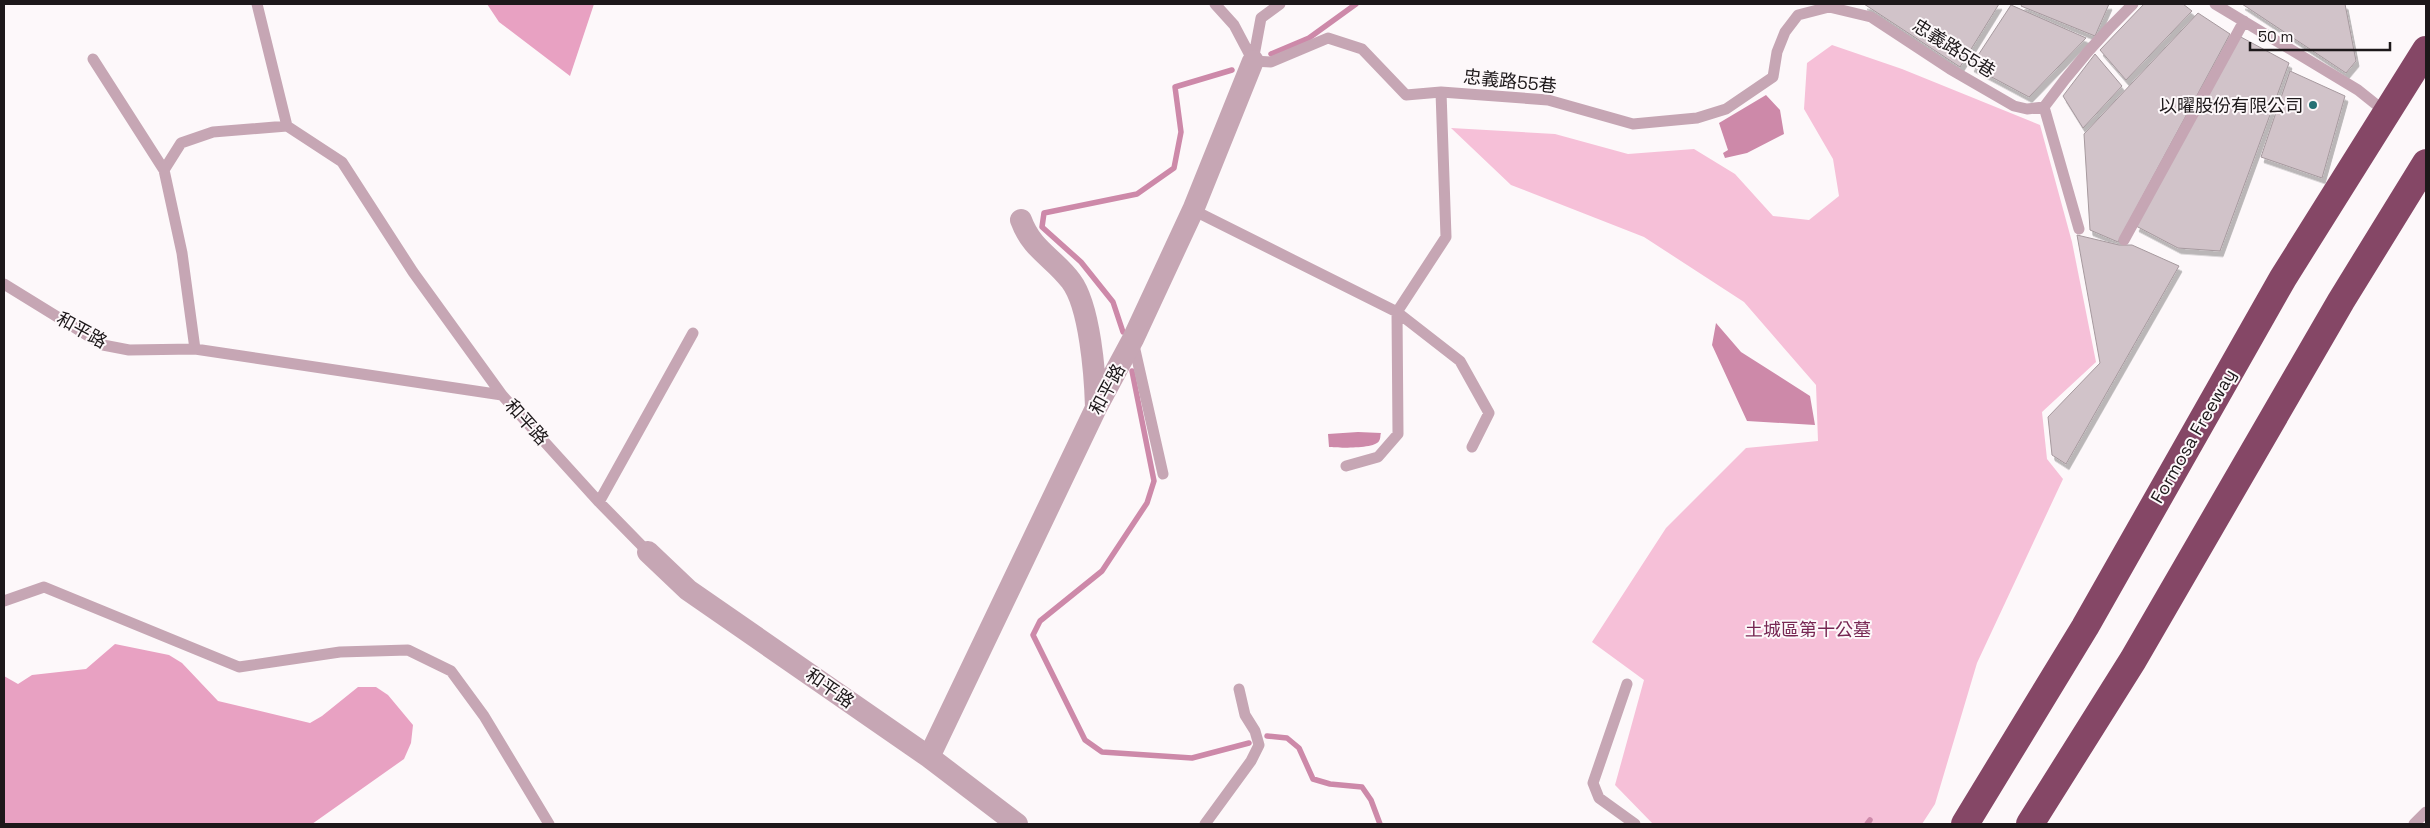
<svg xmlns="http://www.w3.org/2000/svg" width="2430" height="828" font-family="'Space Grotesk','Noto Sans TC',sans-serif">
<defs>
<filter id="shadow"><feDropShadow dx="3" dy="5.5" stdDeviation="0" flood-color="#0004"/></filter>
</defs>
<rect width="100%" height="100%" fill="#fdf8fa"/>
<path fill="#f6c0d8" d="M1832,45L1902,69L2040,125L2072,242L2096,362L2042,412L2047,459L2063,479L1977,663L1935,804L1922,824H1653L1615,785L1644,680L1592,642L1666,528L1746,448L1818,441L1816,385L1744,302L1644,237L1511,185L1451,128L1555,134L1628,154L1694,149L1735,174L1773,216L1809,220L1839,196L1833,159L1804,109L1807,63Z"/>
<path fill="#e8a1c2" d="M487,4H594L570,76L499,22Z
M115,644L169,655L182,663L218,701L310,723L322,716L358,687H376L388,695L413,725L411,743L404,759L312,824H4V676L18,684L32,675L86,669Z"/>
<path fill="#cd89a9" d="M1766,95L1780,110L1784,134L1747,153L1725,158L1723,153L1728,150L1719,123Z
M1716,323L1741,352L1810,396L1815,425L1747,421L1712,345Z
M1358,432L1381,433C1380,435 1381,438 1379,441C1375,449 1338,448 1329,447L1328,434Z"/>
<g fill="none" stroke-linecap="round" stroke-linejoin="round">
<path stroke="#cd89a9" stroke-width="5.5" d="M1271,54L1309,38L1356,4
M1123,332L1113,302L1081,262L1042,227L1044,213L1137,194L1174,168L1181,132L1175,87L1232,70
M1132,371L1154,481L1147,503L1102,571L1040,621L1033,635L1085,740L1102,752L1192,758L1249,743
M1267,736L1287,738L1299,748L1313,779L1330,784L1362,787L1371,800L1380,824
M1867,824L1870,820"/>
</g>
<path fill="#d1c3c9" stroke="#a6999e" filter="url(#shadow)" d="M1864,4H1999L1960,67Z
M2022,4H2109L2095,36L2021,6Z
M2144,4H2183L2192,11L2126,80L2100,50Z
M2242,4H2345L2356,61L2346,73Z
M2011,5L2086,38L2029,97L1971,66Z
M2198,13L2230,34L2118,242L2090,230L2084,134Z
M2239,36L2289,63L2220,251L2178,248L2136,226Z
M2095,54L2122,86L2083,128L2063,96Z
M2290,71L2345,96L2322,178L2261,157Z
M2077,235L2119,245H2132L2179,266L2066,464L2052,455L2048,417L2100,363Z"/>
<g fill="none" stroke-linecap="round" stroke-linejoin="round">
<path stroke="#c6a6b4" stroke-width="11" d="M257,4L287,126
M1215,4L1234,25L1253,61
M2215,4L2358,90L2378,106
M93,59L164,170
M1253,61L1271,62L1328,38L1362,49L1406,95L1441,92L1446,237L1397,312L1460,361L1489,413L1472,447
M1253,61L1261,18L1280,4
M1441,92L1548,100L1633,124L1697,118L1726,109L1773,77L1777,52L1785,32L1798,15L1829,7L1871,17L1950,69L2014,106L2027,109L2044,107C2071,70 2100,36 2133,4
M2044,107L2079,229
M1193,210L1397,312L1398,434L1378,457L1346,466
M2124,240L2244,21
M4,284L103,345L129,350L195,349L502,395L599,502L648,552
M1133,341L1163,474
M195,349L182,253L164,170L181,143L213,132L287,126L342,162L413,272L502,395
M599,502L693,333
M4,601L44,587L239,667L340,652L408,650L451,671L484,716L549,824
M1627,684L1593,783L1599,798L1635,824
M1205,824L1251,761L1259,745L1255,731L1245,715L1239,689
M2414,824L2426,812"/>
<path stroke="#c6a6b4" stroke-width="22" d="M1021,220C1032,250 1053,257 1071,281C1090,306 1095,375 1096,407
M648,552L688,590L929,757L1017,824
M929,757L1096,408L1133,339L1193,210L1253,61"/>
<path stroke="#854766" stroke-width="28" d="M1965,824L2085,627L2283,278L2426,50
M2030,824L2133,660L2341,301L2426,163"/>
</g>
<circle fill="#257074" stroke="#fdf8fa" stroke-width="2" cx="2313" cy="105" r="5"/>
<g text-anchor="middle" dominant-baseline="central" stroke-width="4" stroke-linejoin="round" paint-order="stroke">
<g font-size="18" fill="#1d181a" stroke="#fdf8fa">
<text transform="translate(1954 48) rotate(32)">忠義路55巷</text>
<text transform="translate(1510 81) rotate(6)">忠義路55巷</text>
<text transform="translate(82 330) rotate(29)">和平路</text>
<text transform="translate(1107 389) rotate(-62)">和平路</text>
<text transform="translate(527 422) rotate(48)">和平路</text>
<text transform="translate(2193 436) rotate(-60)">Formosa Freeway</text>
<text transform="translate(830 688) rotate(35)">和平路</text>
</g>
<g font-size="18" fill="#1d181a" stroke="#fdf8fa" text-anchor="end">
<text x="2303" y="105">以曜股份有限公司</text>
</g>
<g font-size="18" fill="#772753" stroke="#fdf8fa">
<text x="1808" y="629">土城區第十公墓</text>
</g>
</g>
<rect width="2430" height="828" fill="none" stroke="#1d181a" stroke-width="10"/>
<path d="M2250 42v8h140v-8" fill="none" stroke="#1d181a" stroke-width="2.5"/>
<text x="2258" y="42" font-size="15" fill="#1d181a" stroke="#fdf8fa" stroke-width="4" paint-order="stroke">50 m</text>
</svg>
